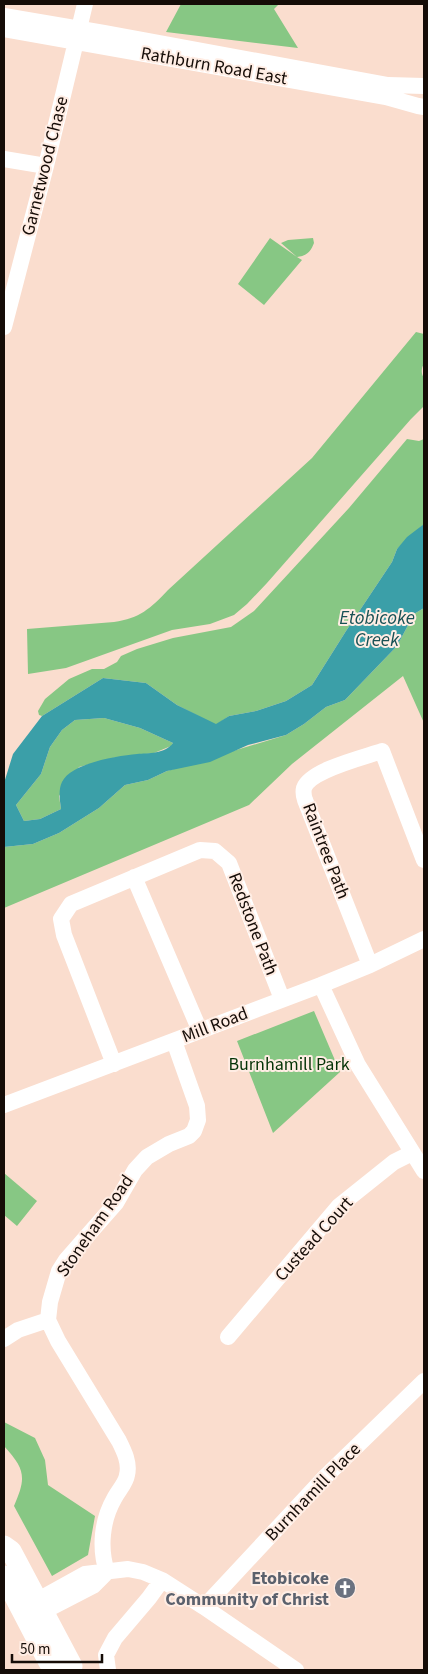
<svg xmlns="http://www.w3.org/2000/svg" width="428" height="1674" font-family="'Source Sans 3',sans-serif">
<rect width="100%" height="100%" fill="#faddce"/>
<path fill="#87c784" d="M181,4H279L274,9L298,48L166,32Z
M270,238L297,257L281,243L288,240L313,238L314,243C311,251 307,256 297,257L302,260L264,305L238,284Z
M416,332L424,334V364C421,368 421,374 424,378V406L411,419L267,583L247,604L234,615L210,624L172,630L66,668L28,674L27,629L114,622C140,618 150,609 168,590L312,458Z
M407,439L419,441L424,439V524L397,549L392,562L346,631L312,685L286,701L256,711L229,716L216,725L177,705L146,683L103,678L42,716L39,715L38,711L45,699L69,679L92,669H104L117,662L121,656L137,649L173,638L231,627L254,611L349,508Z
M424,608V723L403,676L292,764L249,805L4,908V847L33,844L59,833L99,808L125,785L148,780L167,771L286,735L304,724L326,707L345,700L397,646L414,614Z
M104,718L140,728L173,743L171,746L154,753L113,758L79,767L59,796L61,809L40,819L24,821L16,805L41,774L50,747L62,730L75,720Z
M314,1011L340,1072L273,1133L237,1041Z
M4,1173L37,1201L17,1226L4,1215Z
M4,1422L35,1438L45,1460L48,1485L95,1516L88,1555L52,1576L14,1506C26,1478 26,1470 4,1446Z"/>
<path fill="#3b9fa8" fill-rule="evenodd" d="M424,524V608L414,614L397,646L345,700L326,707L304,724L286,735L248,745L210,762L167,771L148,780L125,785L99,808L59,833L33,844L4,847V783L13,754L42,716L103,678L146,683L177,705L216,724L229,716L256,711L286,701L312,685L346,631L392,562L397,549L407,537ZM104,718L140,728L173,743C165,754 148,753 137,754C117,756 71,763 62,782C58,790 60,801 61,809L40,819L24,821L16,805L41,774L50,747L62,730L75,720Z"/>
<g fill="none" stroke-linecap="round" stroke-linejoin="round">
<path stroke="#fff" stroke-width="16" d="M4,16L104,33L388,85L424,86
M4,29L386,97L418,106L424,107
M4,159L46,166
M4,327L46,166L85,4
M134,877L200,1031
M370,965L305,800C304,797 303,792 304,788C310,770 365,757 382,751L424,860
M321,985L358,1065L424,1171
M114,1064L64,935L61,919L71,904L200,850L215,851L229,863L282,999
M4,1105L321,985L370,965L424,939
M228,1337L339,1206L394,1162L412,1153
M4,1339L18,1330L48,1320
M107,1572C99,1548 102,1520 114,1499C118,1491 126,1483 127,1475C130,1463 124,1451 119,1441L58,1341L48,1320L50,1302L59,1271L66,1260L116,1203L135,1170L147,1157L169,1144L189,1136L194,1131L198,1120L197,1106L174,1041
M29,1605L85,1574L128,1569L143,1572L162,1580L204,1607L296,1670
M204,1607L325,1477L424,1381
M33,1617L93,1586L107,1572
M108,1670L106,1655L115,1638L149,1598L162,1580"/>
<path stroke="#fff" stroke-width="21" d="M4,1546L11,1551L72,1666L71,1670
M4,1576L53,1670"/>
</g>
<defs>
<g id="church-disc" transform="scale(1.125)"><circle r="9.5" fill="#6b7280" stroke="#ffede4"/><path d="M-1.2-6h2.4v3.5h3.3v2.4h-3.3V6h-2.4V-.1h-3.3v-2.4h3.3Z" fill="#fff"/></g>
</defs>
<g fill-rule="evenodd">
<use href="#church-disc" x="345" y="1588"/>
</g>
<g text-anchor="middle" dominant-baseline="central" stroke-width="4" stroke-linejoin="round" paint-order="stroke">
<g font-size="18" fill="#150c07" stroke="#ffede4">
<text transform="translate(214 66) rotate(10)">Rathburn Road East</text>
<text transform="translate(45 166) rotate(-76)">Garnetwood Chase</text>
<text transform="translate(326 851) rotate(69)">Raintree Path</text>
<text transform="translate(253 924) rotate(69)">Redstone Path</text>
<text transform="translate(215 1025) rotate(-21)">Mill Road</text>
<text transform="translate(95 1226) rotate(-55)">Stoneham Road</text>
<text transform="translate(314 1239) rotate(-48)">Custead Court</text>
<text transform="translate(313 1492) rotate(-46)">Burnhamill Place</text>
</g>
<g font-size="18" fill="#043306" stroke="#ffede4">
<text x="289" y="1064">Burnhamill Park</text>
</g>
<g font-size="18" font-weight="bold" fill="#5b616d" stroke="#ffede4" text-anchor="end">
<text x="329" y="1578">Etobicoke<tspan x="329" dy="21">Community of Christ</tspan></text>
</g>
<g font-size="19" font-style="italic" fill="#185155" stroke="#ffede4">
<text x="377" y="618">Etobicoke<tspan x="377" dy="22">Creek</tspan></text>
</g>
</g>
<rect width="428" height="1674" fill="none" stroke="#150c07" stroke-width="10"/>
<path d="M12 1654v8h90v-8" fill="none" stroke="#150c07" stroke-width="2.5"/>
<text x="20" y="1654" font-size="15" fill="#150c07" stroke="#ffede4" stroke-width="4" paint-order="stroke">50 m</text>
</svg>
